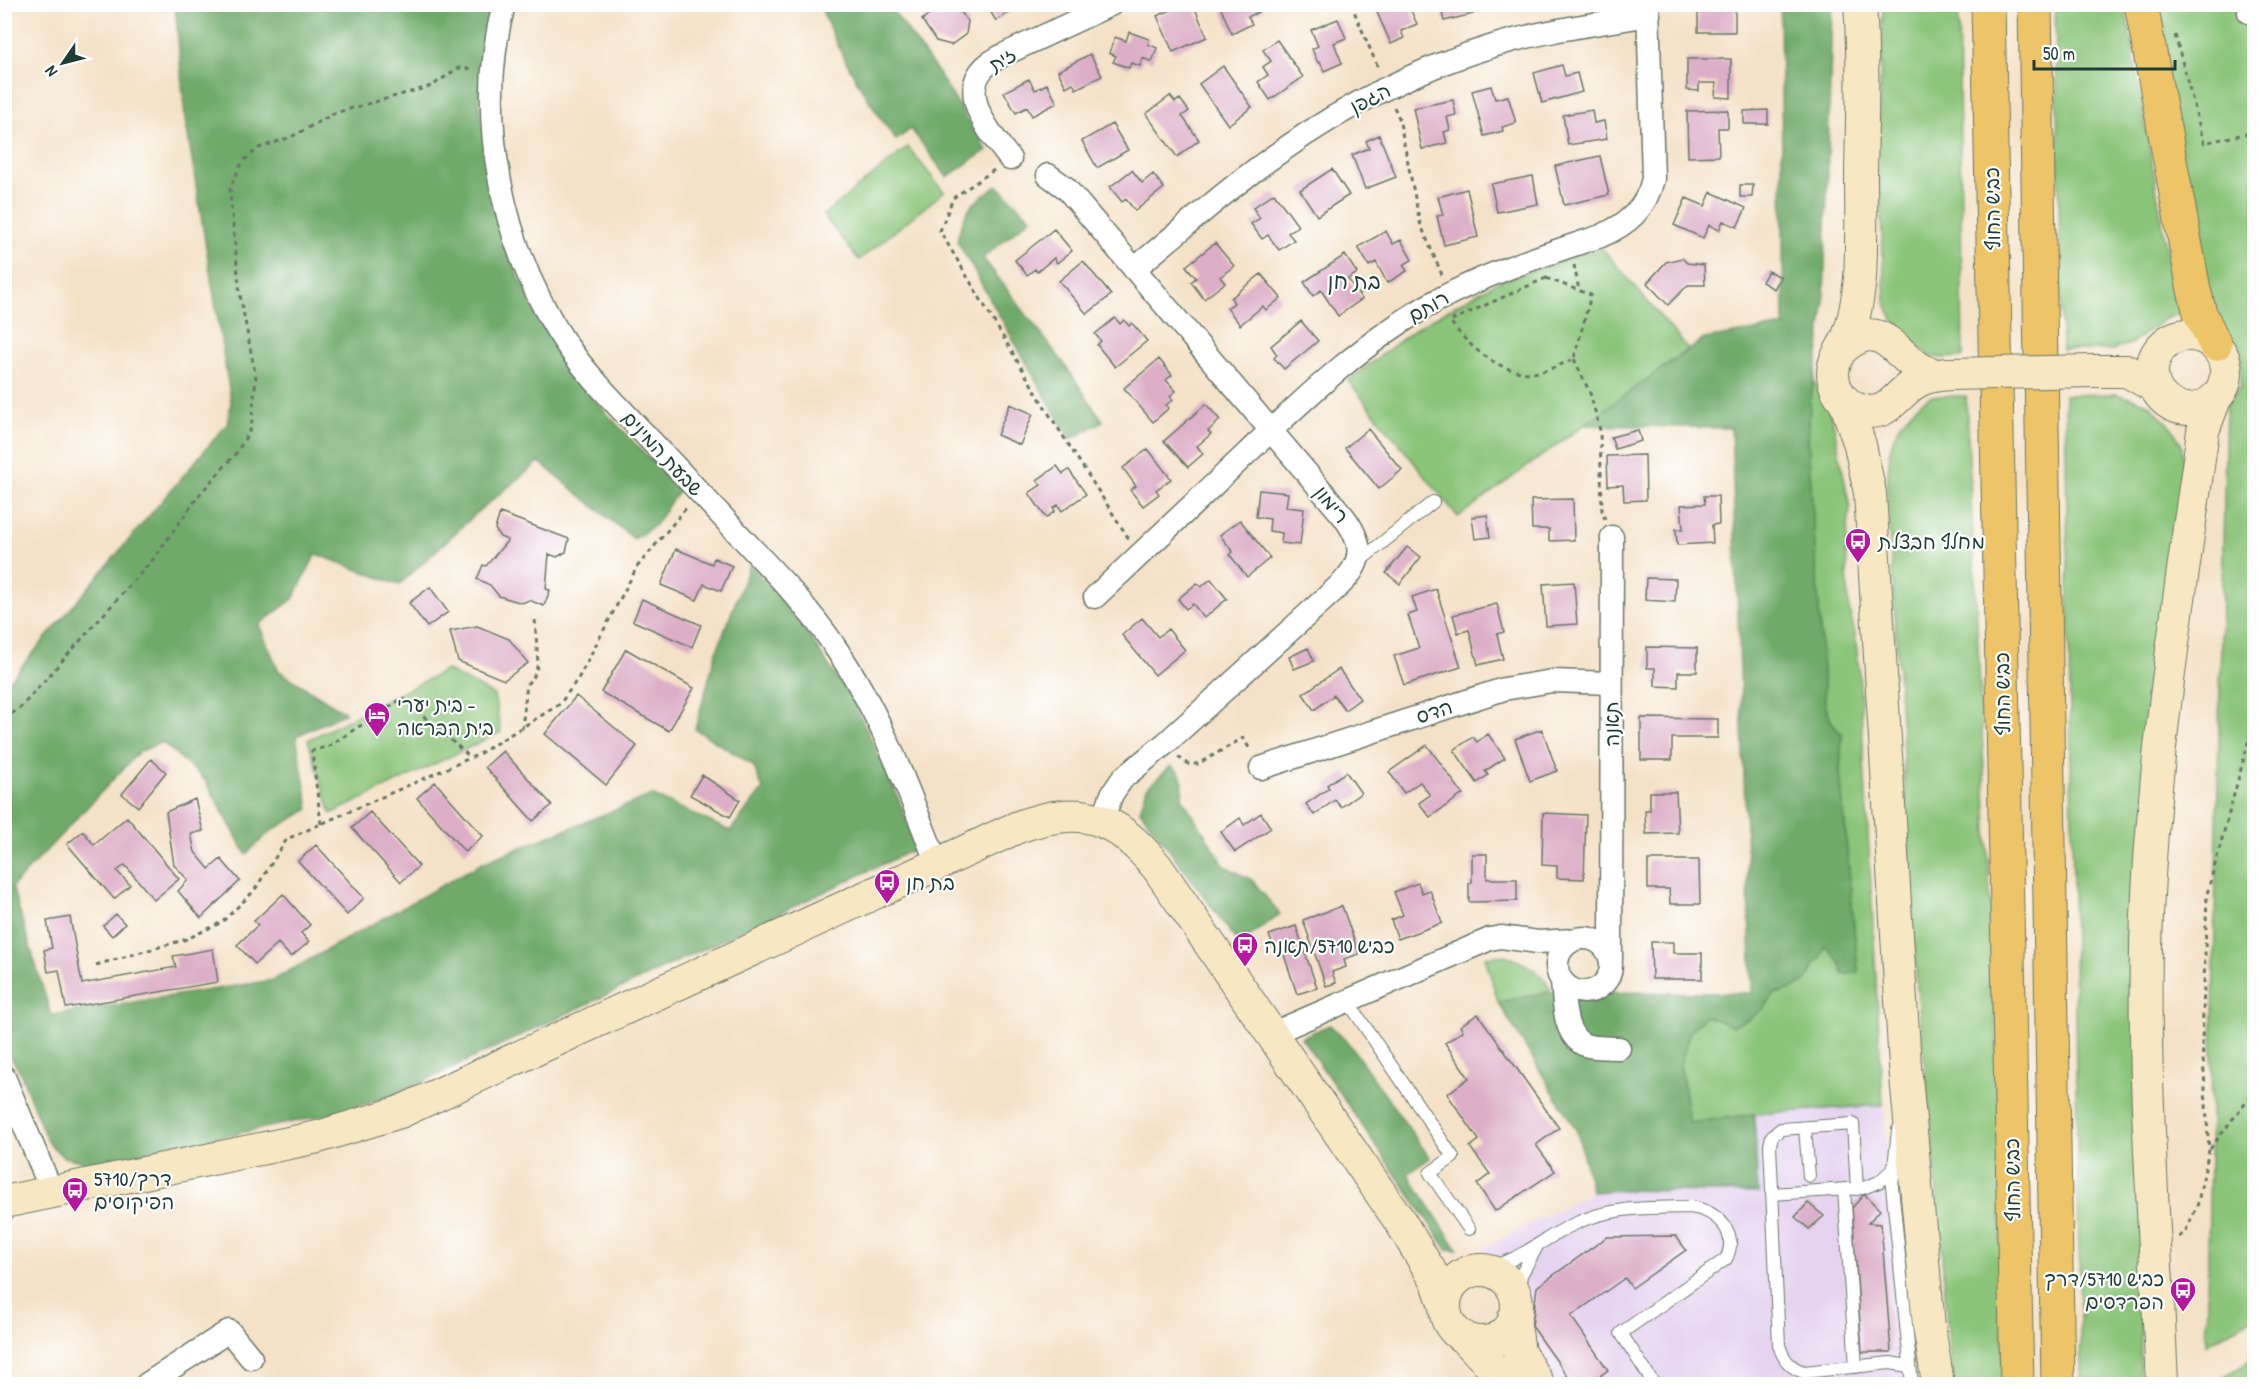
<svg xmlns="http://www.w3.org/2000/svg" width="2259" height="1389" font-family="'Patrick Hand','Playpen Sans Hebrew',sans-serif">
<rect width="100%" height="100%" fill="#fff"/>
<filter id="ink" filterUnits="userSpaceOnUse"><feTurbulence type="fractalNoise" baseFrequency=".0167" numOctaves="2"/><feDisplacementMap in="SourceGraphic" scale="12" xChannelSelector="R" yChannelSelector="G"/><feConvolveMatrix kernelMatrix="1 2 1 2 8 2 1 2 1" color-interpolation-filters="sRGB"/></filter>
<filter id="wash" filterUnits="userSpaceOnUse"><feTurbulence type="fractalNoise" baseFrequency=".008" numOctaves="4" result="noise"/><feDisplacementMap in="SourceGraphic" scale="24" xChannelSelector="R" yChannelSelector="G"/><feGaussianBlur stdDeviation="1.35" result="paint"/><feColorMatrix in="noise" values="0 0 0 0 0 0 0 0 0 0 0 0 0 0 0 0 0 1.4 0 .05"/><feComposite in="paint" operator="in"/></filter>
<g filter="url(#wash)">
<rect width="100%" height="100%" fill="#f4e2c8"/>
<path fill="#e6d3f0" d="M1883,1105L1906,1384H1549L1524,1331L1526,1295L1513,1274L1482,1249L1592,1192L1625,1190L1758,1193L1754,1114Z"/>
<path fill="#8bc57a" stroke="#558157" stroke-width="1.5" d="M1883,5H1958L1963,357L1940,358L1929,356L1894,322L1885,301L1878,146Z
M2055,5H2125L2167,251L2176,296L2184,312L2165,319L2132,343L2112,350H2062Z
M2145,5H2254V1317L2206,1345L2226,405L2240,387L2241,361L2213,318Z
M908,147L944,192L859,260L823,215Z
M1602,248L1688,349L1458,517L1348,381L1418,327L1497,282Z
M1814,381L1832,417L1850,507L1846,548L1849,609L1855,634L1859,669L1883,1105L1754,1114L1689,1123L1680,1063C1691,1039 1681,1035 1706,1016L1732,1026L1765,1007L1774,994L1795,988L1807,980L1825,944L1839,961L1843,974L1858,972L1840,772L1842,735L1831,721L1825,704L1808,441L1810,402Z
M2116,394L2132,398L2150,405L2172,428L2182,446L2184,472L2142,1257L2140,1384H2081L2065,395Z
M1932,396H1966L1998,1062L2004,1384H1952L1934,1156L1917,987L1887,488C1890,457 1887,435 1910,413C1917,405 1923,400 1932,396Z
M446,670L494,695L501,732L331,814L308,740Z
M1505,955C1524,963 1544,971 1551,992L1498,1002L1485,957Z
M2254,1359V1384H2211Z"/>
<path fill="#70aa6a" stroke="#48744f" stroke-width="1.5" d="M175,5H494L485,34L479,103L489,180L508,254L540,321L577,382L679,490L655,525L634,539L539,462L480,510L399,585L316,554L293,599L259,625L279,671L346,713L296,736L309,809L271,831L246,854L205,780L162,742L139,752L12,887L51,1015L273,980L482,863L652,795L730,831L763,789L753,765L695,729L716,653L750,564L803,627L854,703L896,792L917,848L395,1095L335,1113L93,1164L63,1157L47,1141L20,1072L5,1048V686L227,424L231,402L185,117Z
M820,5H889L936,70L987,150L947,177L911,129L896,140C866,99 838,52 820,5Z
M1780,5H1832L1824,305L1818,356L1810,402L1808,441L1825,704L1831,721L1842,735L1840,772L1858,973L1843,974L1839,961L1825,945L1821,957L1813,965L1807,980L1795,988L1774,994L1765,1007L1749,1019L1732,1026L1706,1016C1681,1035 1691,1039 1680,1063L1689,1123L1754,1114L1758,1193L1625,1190L1592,1192L1577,1131L1498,1002L1551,992L1752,993L1731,428L1583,425L1704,339L1784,326Z
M997,185L1031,218L983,258L1062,361L1103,421L1070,440L957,241C964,208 971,204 997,185Z
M1171,766L1179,772L1183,782L1182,798L1225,866L1252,880L1280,914L1239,944L1140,810L1147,788Z
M1330,1025L1349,1044L1430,1158L1408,1174L1458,1250L1447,1249L1301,1037Z"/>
<g id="blocks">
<path fill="#dcaec7" d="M942,4H954L968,21L966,34L951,45L936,41L922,20Z
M986,4H1022L996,21Z
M1185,4H1193L1207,37L1173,52L1157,16Z
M1219,4H1262L1264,9L1248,17L1252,24L1232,34Z
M1388,4H1408L1417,24L1401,31L1404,38L1391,44L1376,10Z
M1440,4H1470L1473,14L1444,21Z
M1710,4H1735V32H1698V7H1710Z
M1338,19L1346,38L1334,43L1342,63L1324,71L1320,62L1318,63L1312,49L1318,46L1311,30Z
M1129,32L1149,39L1148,44L1157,48L1152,62L1143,58L1140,66L1131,63L1129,68L1113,62L1116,56L1109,53L1115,37L1126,41Z
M1277,40L1303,77L1270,100L1258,82L1268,75L1263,67L1271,61L1263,50Z
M1090,54L1102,76L1076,89L1073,83L1066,87L1058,71Z
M1687,59H1731V98L1715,97L1716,83H1699V91L1687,90Z
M1562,65L1565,76L1577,73L1582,92L1542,103L1534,73Z
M1223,66L1252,107L1228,125L1199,84Z
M1029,79L1035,90L1047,84L1057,103L1032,116L1027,107L1016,113L1004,92Z
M1491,86L1495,99L1508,96L1516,123L1502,127L1503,131L1484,136L1472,91Z
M1170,96L1175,102L1180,99L1189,111L1182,116L1199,140L1177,157L1146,114Z
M1453,100L1456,115L1447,117L1450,130L1444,132L1447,143L1422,149L1413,108Z
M1592,110L1594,123L1604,121L1607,139L1568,145L1563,115Z
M1728,110V128H1718L1719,156L1688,157L1687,111Z
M1768,110V124H1744V111Z
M1112,124L1128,150L1097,168L1082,141Z
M1379,135L1396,177L1365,189L1352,155L1369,148L1366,141Z
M1600,156L1609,195L1564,205L1555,166Z
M1332,169L1349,195L1317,216L1300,190Z
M1132,170L1142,183L1153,174L1164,188L1135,211L1126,199L1122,202L1110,187Z
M1533,176L1538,204L1497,212L1491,184Z
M1740,185H1753L1752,197H1740Z
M1467,189L1478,237L1444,245L1437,216L1443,215L1438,197Z
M1711,192L1746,208L1737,227L1723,221L1719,230L1709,225L1703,238L1674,225L1686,198L1705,206Z
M1274,193L1298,226L1288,233L1294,240L1279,250L1268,235L1262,239L1251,224L1260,218L1253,208Z
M1054,229L1072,251L1057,263L1054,258L1037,272L1035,269L1027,275L1015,260Z
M1386,231L1393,244L1401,240L1412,260L1403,265L1407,271L1387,283L1376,262L1369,266L1358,247Z
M1215,243L1234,266L1220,277L1225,283L1204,299L1191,282L1196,278L1186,266Z
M1345,255L1357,273L1348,279L1362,299L1338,316L1321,290L1313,296L1304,282Z
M1682,258L1687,263L1704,265L1705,285H1688L1668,305L1647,283L1666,262Z
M1083,261L1111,295L1087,314L1059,281Z
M1768,271L1781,277L1774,289L1762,282Z
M1261,274L1281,298L1266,310L1263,306L1240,325L1227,308L1234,303L1231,298Z
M1115,318L1120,324L1124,320L1129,326L1132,323L1147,341L1115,367L1097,345L1101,341L1095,334Z
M1301,321L1318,341L1284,369L1274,358L1277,355L1271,346Z
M1159,359L1172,375L1166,380L1176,391L1170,396L1173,400L1166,405L1169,408L1153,422L1124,388Z
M1010,404L1033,414L1020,445L997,435Z
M1206,404L1220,420L1208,431L1211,434L1197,446L1203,454L1188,467L1164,441Z
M1368,429L1402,470L1379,489L1345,448Z
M1638,430L1641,441L1615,449L1611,437Z
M1148,449L1171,479L1156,490L1159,494L1143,506L1130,490L1136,486L1123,468Z
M1645,455L1646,500L1624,501L1623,485L1608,486L1607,456Z
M1057,466L1063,474L1069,470L1086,494L1062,511L1058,505L1053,508L1055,511L1046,518L1029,493L1041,485L1037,480Z
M1259,490L1288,493L1286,507L1304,509L1300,545L1281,543L1282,533L1269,531L1270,519L1256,517Z
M1704,496H1718L1719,524L1712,525L1713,543L1677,545L1676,529H1683L1681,505L1705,504Z
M1573,499L1574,540L1549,541V529H1532L1531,500Z
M500,513L569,539L566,552L557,557L549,554L546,589L550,590L544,606L529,600L522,603L499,596L490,585L477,579L483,565L486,566L508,540L500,537L495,529Z
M1487,515L1490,537L1475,539L1472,517Z
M1240,520L1270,558L1247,577L1230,555L1233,552L1220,535Z
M1407,547L1421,557L1400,584L1386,573Z
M676,549L712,564L714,558L732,566L721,591L704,584L697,600L661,585Z
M1646,578L1676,579L1675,602L1645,600Z
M1211,579L1227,599L1204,618L1193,604L1186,609L1178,599L1197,583L1201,587Z
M1574,582L1577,624L1546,626L1543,584Z
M430,587L448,612L427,627L409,603Z
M1436,589L1461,667L1404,685L1394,656L1419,648L1408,615L1417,612L1412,597Z
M642,599L701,625L692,647L633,621Z
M1497,604L1504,632L1497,634L1503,659L1478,665L1469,630L1458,633L1453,615Z
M1142,618L1158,637L1168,629L1185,650L1155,675L1122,635Z
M477,626L509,639L528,663L504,680L458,661L450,631Z
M1647,647L1697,648V672H1678V687L1655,686V668H1647Z
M1308,648L1314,661L1294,669L1289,657Z
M626,649L694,688L669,731L601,692Z
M1339,669L1360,699L1345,710L1334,695L1314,710L1303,694Z
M576,696L637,746L606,785L545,734Z
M1641,718L1718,719V738H1672V760H1641Z
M1542,729L1557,771L1530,781L1515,739Z
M1488,734L1505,758L1485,771L1488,775L1477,783L1454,750L1473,737L1477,742Z
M1427,745L1463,794L1430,817L1419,803L1430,795L1420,782L1404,793L1389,772Z
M503,751L552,805L533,821L485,767Z
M151,759L166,772L138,807L122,794Z
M1346,772L1361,793L1341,807L1335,800L1314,815L1306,804L1329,788L1327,785Z
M702,775L740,800L730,817L690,795Z
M435,782L483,836L465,852L417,798Z
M1650,792H1676L1678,833L1646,834L1645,810H1650Z
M195,799L203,831L191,834L195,852L209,869L221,859L240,881L201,918L178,891L188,880L174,865L166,812Z
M370,812L419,866L401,882L352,828Z
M1261,813L1271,828L1235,852L1221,832L1240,818L1244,825Z
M1543,813L1586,815L1584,879L1557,878V866L1542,865Z
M127,817L179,879L154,900L125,865L117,871L130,885L114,899L67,844L83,831L94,845Z
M316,845L364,898L347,915L298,861Z
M1472,854H1487V879H1517V901L1469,902V883H1472Z
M1648,860H1699L1700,904H1670L1669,889H1648Z
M1418,883L1422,893L1430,890L1442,923L1398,939L1391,920L1403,915L1394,892Z
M283,894L310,925L301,933L309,942L291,957L278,943L255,964L237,945L258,925L254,921Z
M1342,906L1359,954L1344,959L1346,967L1332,972L1336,983L1326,986L1303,920Z
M116,914L125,924L112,936L103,926Z
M70,917L82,984L176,967L173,956L213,949L218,982L66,1008L59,970L48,972L44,950L52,948L47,921Z
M1296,926L1317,988L1297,994L1284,955L1277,957L1269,935Z
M1651,942H1673V953H1702V979H1652Z
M1478,1014L1559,1128L1536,1145L1555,1171L1495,1211L1477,1184L1490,1174L1470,1147L1479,1140L1447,1094L1469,1078L1445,1043L1463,1031L1460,1026Z
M1864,1194L1880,1210L1868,1223L1881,1224L1891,1352H1862L1852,1208Z
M1808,1203L1824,1216L1809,1229L1795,1217Z
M1676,1236L1686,1250L1632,1288L1625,1278L1571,1316L1608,1370L1600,1376L1605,1384H1573L1532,1326L1537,1287L1607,1237Z"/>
</g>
</g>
<g filter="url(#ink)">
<use href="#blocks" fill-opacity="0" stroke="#6a7768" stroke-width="1.5"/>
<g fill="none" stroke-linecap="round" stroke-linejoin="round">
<g stroke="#6a7768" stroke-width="14">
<path id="lane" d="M1357,563L1433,502
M1347,1000L1453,1157L1430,1173L1469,1229
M1805,1128L1809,1176
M1898,1130L1892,1186L1912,1384
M1844,1189L1856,1367
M1857,1189L1853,1124L1781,1129L1772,1136L1770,1145L1779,1345C1783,1359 1790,1368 1804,1372L1890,1363L1909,1366
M1772,1194L1863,1188L1879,1182L1894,1168
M1480,1270C1515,1264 1541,1240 1572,1225C1610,1206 1649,1208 1690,1207C1716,1210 1740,1232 1726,1259L1621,1333L1654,1384
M1516,1305L1521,1275L1536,1248"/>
</g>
<g stroke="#6a7768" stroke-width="25">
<path id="street" d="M504,4C474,117 502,248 566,344C591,380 623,411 653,443C698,490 742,538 787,586C804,606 821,625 835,647C881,713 908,790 937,864
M2249,12L2250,4
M1010,159C992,135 955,93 987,65C992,61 998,58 1003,55L1112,4
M1048,175L1066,188L1344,517C1363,543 1365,560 1341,584L1166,743L1123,778L1112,794L1102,821
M1134,269C1182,230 1229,187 1280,152C1346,105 1419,68 1496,45C1546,30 1598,24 1649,15
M1095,597C1145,550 1196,502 1246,454C1306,397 1364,341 1436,301C1489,272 1544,255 1601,236C1628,224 1646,209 1653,179L1648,4
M1261,768L1504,689L1552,681L1611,683
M1557 965a27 27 0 1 1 54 0a27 27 0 1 1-54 0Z
M1611,959L1612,537
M1562,981C1564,1000 1563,1031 1581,1043C1590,1049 1608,1047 1619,1048
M1271,1034L1490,939L1501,937L1538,942L1573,940
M4,1077L52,1192
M147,1384L229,1331L251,1358"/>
</g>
<g stroke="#6a7768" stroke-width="34">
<path id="secondary" d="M1860,4C1864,61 1862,117 1861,173C1861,208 1862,243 1860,278C1858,297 1855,318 1848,336C1843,349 1833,359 1833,373C1833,389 1843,403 1857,409C1887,420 1894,396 1915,383C1925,376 1937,375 1950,374
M2152 372a37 37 0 1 1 74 0a37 37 0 1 1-74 0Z
M1843,348C1880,317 1892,350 1919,368C1924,371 1930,373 1936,375
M2092,371H2127L2155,387
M1845,401L1860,445L1870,493L1905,1066L1929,1326L1938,1384
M4,1202L318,1137L400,1112L1018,827C1082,804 1114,815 1157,867L1401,1223L1437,1282L1445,1306
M1445 1306a36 36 0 1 1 72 0a36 36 0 1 1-72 0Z
M1514,1318L1519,1352L1538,1384
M1464,1337L1508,1384
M2162,1384C2156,1239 2143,1093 2146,947C2150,774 2179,602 2203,431L2215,399"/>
</g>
<g stroke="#6a7768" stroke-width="35">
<path id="highway" d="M1988,4L2017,1384
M2035,4L2058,1384
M2141,4L2194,290L2200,313L2215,344"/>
</g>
<path stroke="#6a7768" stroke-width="3" stroke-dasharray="4.5 4.5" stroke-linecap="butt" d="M1351,4L1379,70
M2250,32L2254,150
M2175,35L2204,143L2253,132
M1394,107L1399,118L1420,223L1442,275
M994,170L953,198L940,231L1049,414L1129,539
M1574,265L1579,290
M1546,278L1591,295L1574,359C1563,363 1551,370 1539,372C1505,378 1468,347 1450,321Z
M1574,359L1590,393L1600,430L1602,511L1605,519
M4,719L21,707L154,558L200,494L237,452L251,428L256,378L240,295L231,205L230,188L242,162L259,148L291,137L335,113L432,86L458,68L473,69
M522,729L527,684L534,676L538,664L535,619
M1178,757L1188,764H1198L1243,738L1251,751
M321,824L312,751L329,746L403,698L471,758
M96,965L187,939L222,922L254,891L287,839L477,755L560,704L579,677L637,567L687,507
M2210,1149L2254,1091
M2179,1237L2185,1232L2197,1207L2209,1150L2202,1043L2207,894L2254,721"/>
<use href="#lane" stroke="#fff" stroke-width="12"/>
<use href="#street" stroke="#fff" stroke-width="22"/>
<use href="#secondary" stroke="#f8e7c3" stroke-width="32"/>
<use href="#highway" stroke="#eec469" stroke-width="33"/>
<g stroke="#6a7768" stroke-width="34" stroke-linecap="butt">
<path id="secondary-bridge" d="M1950,374L2092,371"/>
</g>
<use href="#secondary-bridge" stroke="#f8e7c3" stroke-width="32"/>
</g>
</g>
<defs>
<g id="bus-pin" transform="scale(1.35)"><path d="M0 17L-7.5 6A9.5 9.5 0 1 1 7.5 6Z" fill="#b5179e" stroke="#fff"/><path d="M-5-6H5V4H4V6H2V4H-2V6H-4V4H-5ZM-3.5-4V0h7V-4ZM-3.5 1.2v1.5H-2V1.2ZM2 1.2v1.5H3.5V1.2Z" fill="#fff"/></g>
<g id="hotel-pin" transform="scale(1.35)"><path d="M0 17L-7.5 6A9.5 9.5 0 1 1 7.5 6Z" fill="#b5179e" stroke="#fff"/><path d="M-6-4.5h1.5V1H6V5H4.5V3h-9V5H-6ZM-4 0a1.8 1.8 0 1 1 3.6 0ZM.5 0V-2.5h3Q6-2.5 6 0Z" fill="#fff"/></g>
</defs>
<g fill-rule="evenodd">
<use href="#bus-pin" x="1858" y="541"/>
<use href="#hotel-pin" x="377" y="715"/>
<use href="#bus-pin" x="887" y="882"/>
<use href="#bus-pin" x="1245" y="945"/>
<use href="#bus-pin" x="75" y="1190"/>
<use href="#bus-pin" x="2183" y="1290"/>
</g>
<g text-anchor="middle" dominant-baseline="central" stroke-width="4.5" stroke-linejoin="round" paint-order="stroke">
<g font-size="20" fill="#1f3d34" stroke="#fff">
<text transform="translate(1002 59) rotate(-33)">זית</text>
<text transform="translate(1370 98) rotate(-27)">הגפן</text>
<text transform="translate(1992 209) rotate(-91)">כביש החוף</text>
<text transform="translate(1428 306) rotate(-30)">רותם</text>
<text transform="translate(663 453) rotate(47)">שבעת המינים</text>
<text transform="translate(1332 504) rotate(51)">רימון</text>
<text transform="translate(2002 694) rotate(-91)">כביש החוף</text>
<text transform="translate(1434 711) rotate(-18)">הדס</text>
<text transform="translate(1611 724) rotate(-90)">תאנה</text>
<text transform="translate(2012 1180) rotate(-91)">כביש החוף</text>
</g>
<g font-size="20" fill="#1f3d34" stroke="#fff" text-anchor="start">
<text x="1878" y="541">מחלף חבצלת</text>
<text x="397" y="704">בית יערי -<tspan x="397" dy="23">בית הבראה</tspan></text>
<text x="906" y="882">בת חן</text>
<text x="1264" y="945">כביש 5710/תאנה</text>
<text x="94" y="1178">5710/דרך<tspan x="94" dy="23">הפיקוסים</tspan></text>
<text x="2164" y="1278" text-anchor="end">כביש 5710/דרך<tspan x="2164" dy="23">הפרדסים</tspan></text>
</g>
<g font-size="22" fill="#1f3d34" stroke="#fff">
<text x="1354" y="281">בת חן</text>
</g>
</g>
<rect width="2259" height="1389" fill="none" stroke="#fff" stroke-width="24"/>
<g transform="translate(63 63) rotate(235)" stroke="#ffffff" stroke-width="4.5" paint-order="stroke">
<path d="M0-4.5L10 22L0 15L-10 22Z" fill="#1f3d34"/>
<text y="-9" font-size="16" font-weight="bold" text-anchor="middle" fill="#1f3d34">N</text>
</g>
<path d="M2034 60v9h141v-9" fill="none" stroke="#1f3d34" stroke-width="3"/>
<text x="2043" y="60" font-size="18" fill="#1f3d34" stroke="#ffffff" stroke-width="4.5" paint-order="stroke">50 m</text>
</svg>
